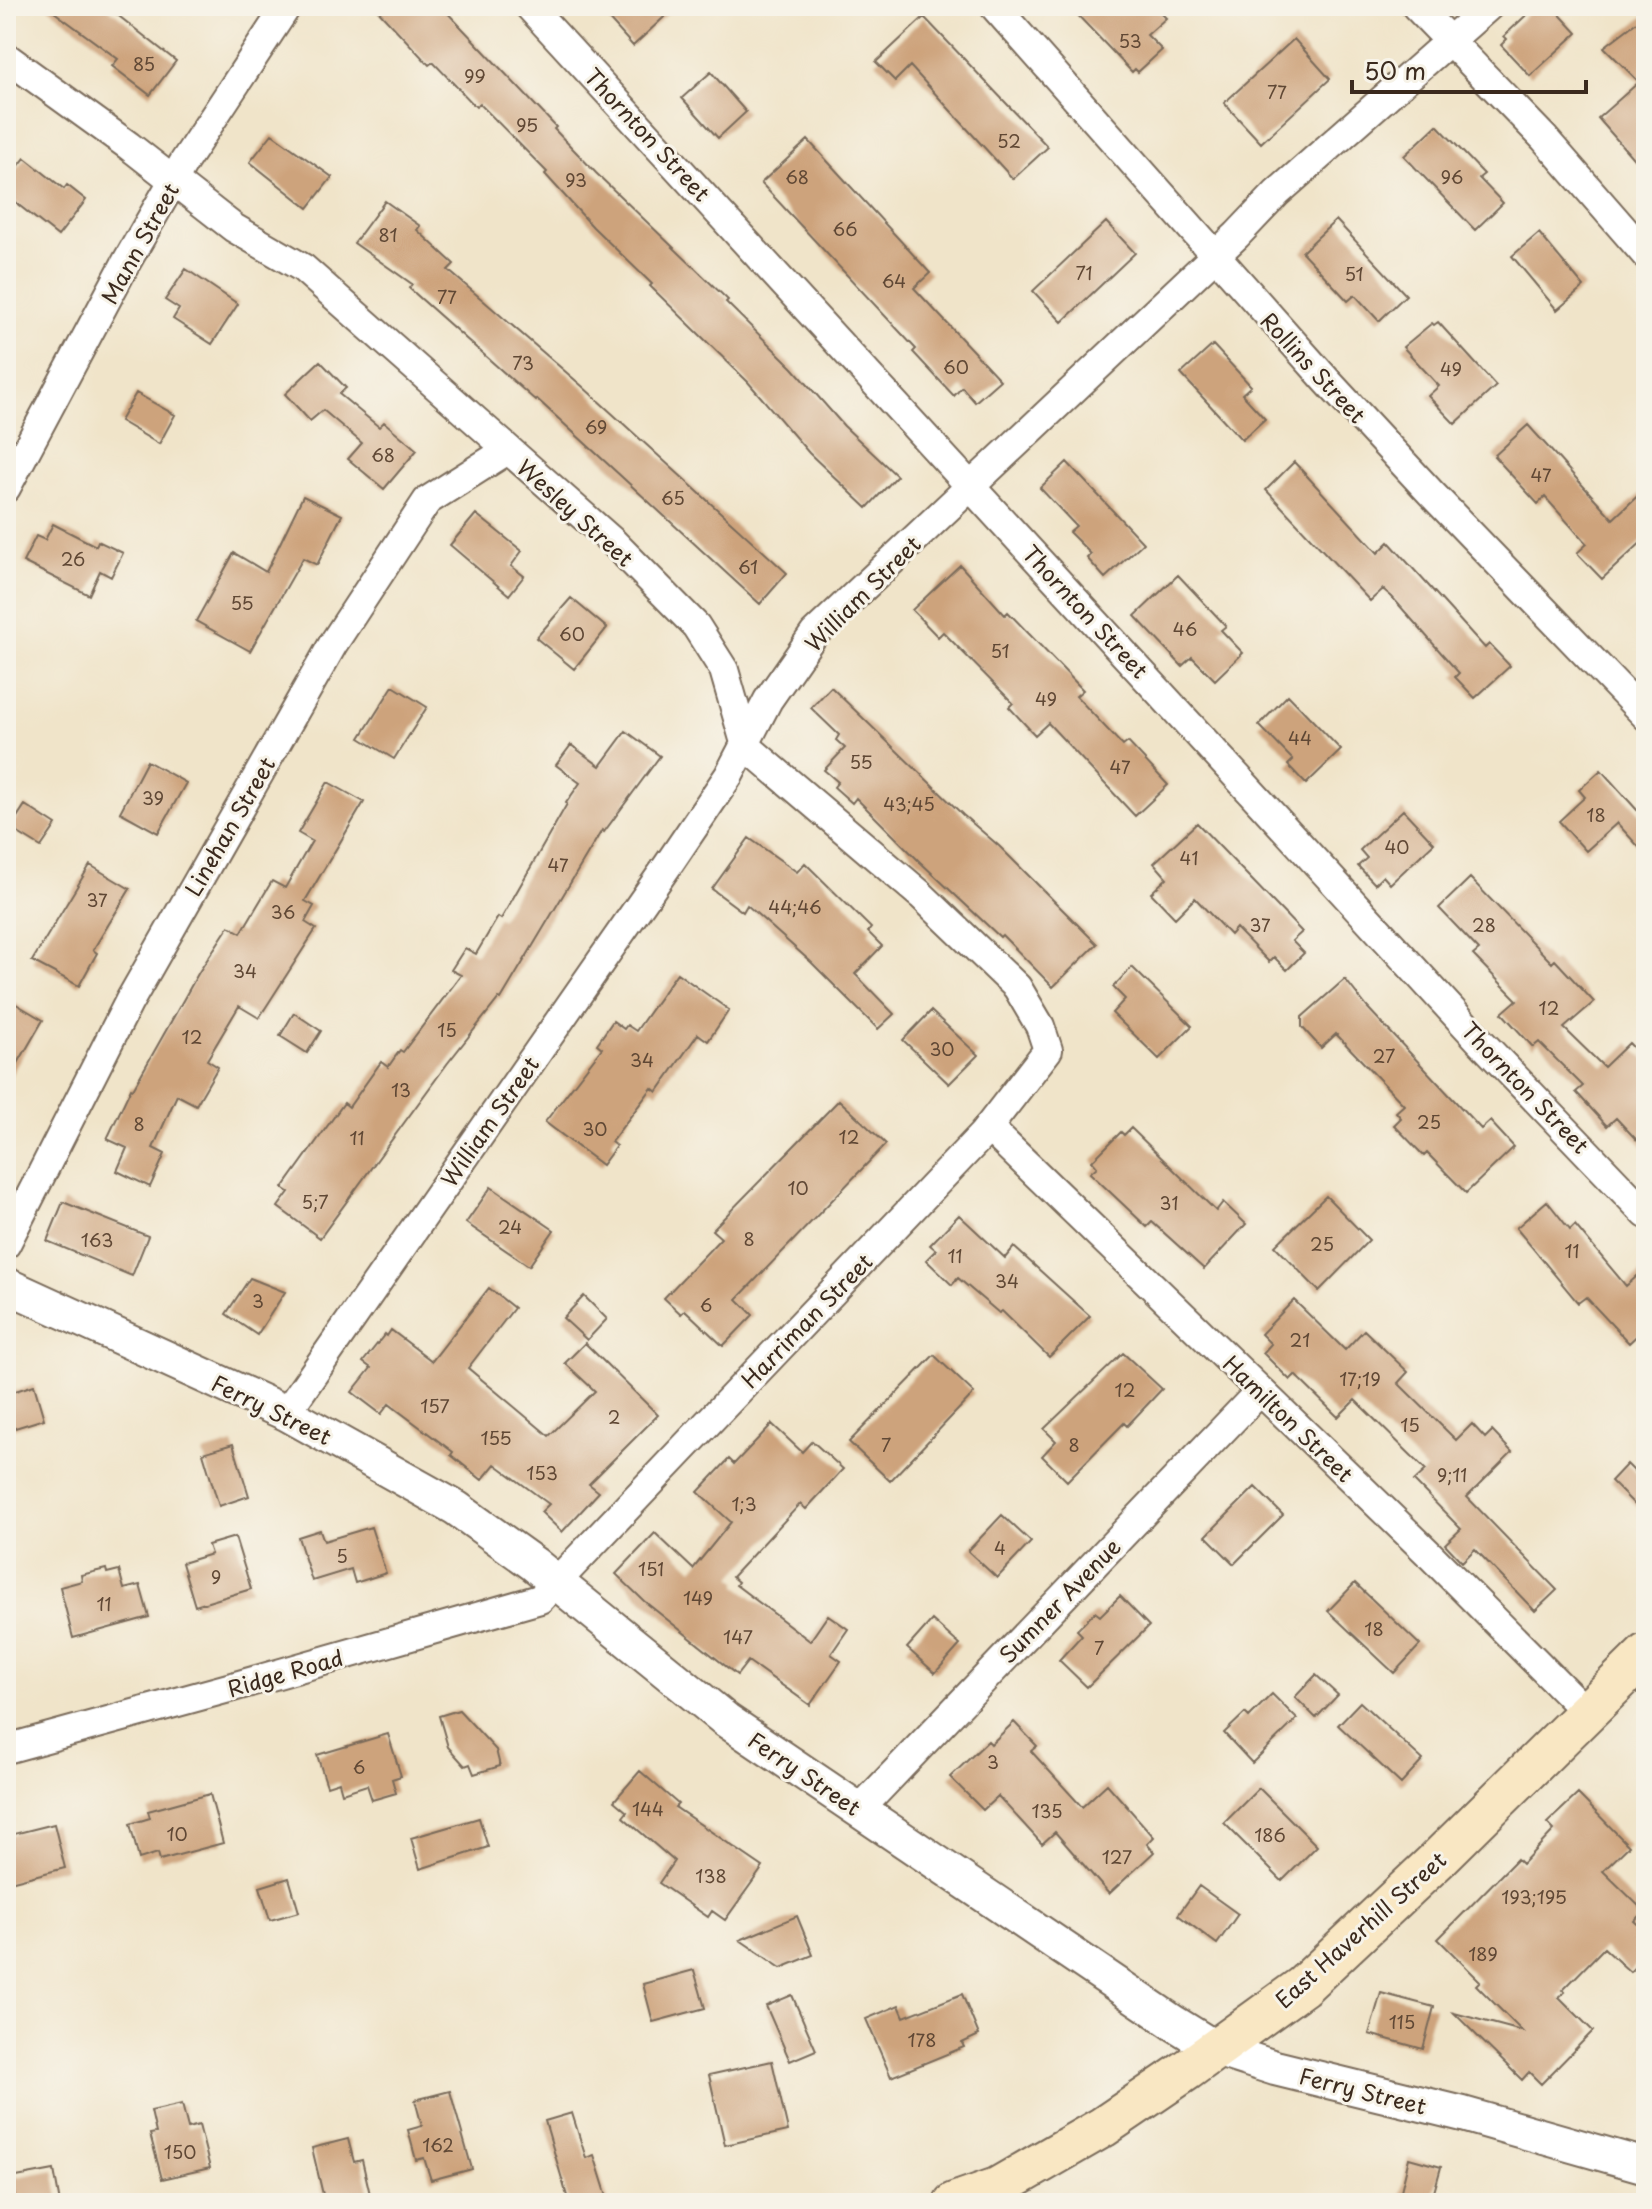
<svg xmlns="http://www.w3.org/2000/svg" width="1652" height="2209" font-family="'Playpen Sans',sans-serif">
<rect width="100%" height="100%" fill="#f7f3e8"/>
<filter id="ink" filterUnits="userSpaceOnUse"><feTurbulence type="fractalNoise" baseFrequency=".0125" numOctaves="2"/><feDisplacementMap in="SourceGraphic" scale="16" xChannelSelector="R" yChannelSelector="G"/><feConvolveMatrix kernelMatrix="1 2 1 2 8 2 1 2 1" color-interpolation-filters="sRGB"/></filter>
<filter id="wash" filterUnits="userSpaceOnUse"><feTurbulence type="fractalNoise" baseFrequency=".006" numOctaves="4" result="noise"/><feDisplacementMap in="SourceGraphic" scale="32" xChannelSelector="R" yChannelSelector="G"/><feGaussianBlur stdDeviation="1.8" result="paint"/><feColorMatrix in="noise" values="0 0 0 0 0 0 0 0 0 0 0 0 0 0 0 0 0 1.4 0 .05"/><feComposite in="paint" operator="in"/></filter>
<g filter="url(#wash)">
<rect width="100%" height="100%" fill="#f0e4c9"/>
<g id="blocks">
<path fill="#cda37b" d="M46,6H106L176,61L150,95L112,66L118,59Z
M374,6H441L556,127L554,129L596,173L728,300L726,302L793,368L844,426L897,476L867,508L809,453L748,382L650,286L652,284L593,227L545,174L547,172L480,104L476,107L433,62L429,65Z
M597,6H676L633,46Z
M1069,6H1154L1166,18L1147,35L1162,50L1138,72L1135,69L1132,72Z
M1536,6H1552L1577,33L1530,76L1501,45L1507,39L1504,36Z
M1646,15V173L1598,118L1639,82L1604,47Z
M924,17L1048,147L1013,179L910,66L895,81L876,62Z
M1294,39L1330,79L1261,143L1224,103Z
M711,72L746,112L718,138L682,98Z
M1437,125L1484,174L1479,178L1503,203L1475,230L1404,156Z
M272,134L332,177L308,208L250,162Z
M808,140L930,273L914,288L1000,380L975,402L962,387L954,396L913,352L916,349L761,183Z
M25,158L64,189L67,185L86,200L58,236L6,195V182Z
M385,201L420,226L417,230L454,264L448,270L582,386L787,573L760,604L537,399L536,401L409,288L412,284L354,243Z
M1336,220L1406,295L1379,321L1355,295L1348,301L1302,252Z
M1106,222L1135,253L1062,322L1033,291Z
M1539,233L1584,287L1557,310L1512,256Z
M186,269L238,304L212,344L173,319L179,309L165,300Z
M1438,322L1496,386L1455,424L1428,396L1439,386L1403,347L1432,323L1434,325Z
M1213,345L1251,386L1242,394L1265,419L1242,440L1181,374Z
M320,361L346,388L339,394L379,427L384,422L417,450L384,489L348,459L362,443L323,410L310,421L285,394Z
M136,393L175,415L159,444L120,421Z
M1528,425L1613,519L1646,488V538L1602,579L1577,553L1587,544L1545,497L1538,504L1494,456Z
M1067,462L1143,543L1105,578L1087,558L1091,554L1069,532L1076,526L1040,488Z
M1294,462L1378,553L1389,542L1485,648L1489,644L1510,666L1475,698L1455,677L1459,673L1392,597L1383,589L1370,601L1266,490Z
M303,496L342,515L317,565L303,558L250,651L196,621L234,553L266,572Z
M476,514L522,551L511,566L524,576L509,595L450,545Z
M53,524L96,546L98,541L123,553L111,577L100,571L89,595L23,562L36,536L45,540Z
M960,565L1005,615L1008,612L1083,690L1076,696L1123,746L1128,742L1168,785L1135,816L1048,723L1035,735L1009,707L1013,703L943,632L938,637L912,610Z
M1178,575L1226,626L1221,630L1243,653L1215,680L1192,657L1182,666L1135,616Z
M571,598L607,628L574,669L536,638Z
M393,686L427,707L394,759L360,738Z
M831,687L963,815L999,846L1097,944L1053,987L1002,935L1000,937L920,862L856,798L852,803L834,787L838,782L824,770L845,748L836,740L839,735L811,708Z
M1288,695L1341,750L1306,784L1288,765L1293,760L1259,725Z
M626,731L660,756L604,832L602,830L501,999L499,998L447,1064L320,1238L278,1207L289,1192L283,1188L344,1103L349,1107L381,1062L388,1067L400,1050L403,1052L461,975L451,970L465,948L476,954L498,917L501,919L567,804L566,803L580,783L556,765L571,745L600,766Z
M147,761L186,783L158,833L120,812Z
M1601,770L1646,820V855L1617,823L1586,851L1559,821L1585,797L1579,790Z
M328,782L364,802L305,901L314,906L305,922L316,929L259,1018L239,1006L207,1060L218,1067L196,1105L177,1095L153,1148L165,1154L150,1187L117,1171L127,1148L107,1139L131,1088L133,1089L199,972L229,926L241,933L272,881L285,888L312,841L298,833Z
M25,805L56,825L41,847L10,828Z
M1403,810L1434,843L1390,884L1383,876L1375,884L1358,866L1367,858L1360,850Z
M1197,823L1302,932L1292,941L1304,953L1287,970L1274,957L1269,962L1236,928L1230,935L1195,898L1175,918L1151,893L1167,878L1154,863Z
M749,838L797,872L805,863L871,928L868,932L882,946L855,974L894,1014L878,1029L811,962L747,905L743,912L712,889Z
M90,865L130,889L93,950L97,953L79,986L32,961Z
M1470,878L1552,963L1555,960L1594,1002L1564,1028L1604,1067L1629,1043L1646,1061V1150L1616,1118L1607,1126L1576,1092L1583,1086L1539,1042L1533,1047L1502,1013L1517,1000L1473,955L1479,950L1439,908Z
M1132,967L1192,1026L1159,1059L1112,1013L1125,999L1113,987Z
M677,973L729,1010L708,1041L698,1034L657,1092L652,1088L611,1142L616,1146L602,1165L545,1122L602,1048L597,1044L613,1021L624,1029L627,1025L636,1031Z
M1345,979L1367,1007L1481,1129L1490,1121L1514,1147L1466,1193L1427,1153L1424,1156L1394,1125L1401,1118L1396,1112L1404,1105L1336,1034L1321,1048L1302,1027V1017Z
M6,998L43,1020L6,1084Z
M931,1011L978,1055L949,1084L903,1040Z
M294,1013L321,1031L307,1053L280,1036Z
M839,1100L886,1144L737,1299L753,1315L723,1346L685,1310L681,1314L664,1298L721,1238L712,1230Z
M1131,1128L1216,1211L1223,1202L1246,1224L1204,1269L1152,1222L1147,1227L1090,1173L1097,1167L1092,1161L1121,1132L1124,1135Z
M491,1187L554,1230L529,1266L466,1223Z
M1326,1196L1369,1240L1319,1291L1275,1246Z
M1547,1201L1570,1230L1575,1225L1626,1286L1646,1268V1327L1629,1343L1586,1297L1578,1303L1516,1228Z
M63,1202L148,1236L132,1276L47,1241Z
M959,1215L1005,1258L1014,1247L1090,1316L1049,1357L1002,1311L999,1313L958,1278L952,1285L926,1260L936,1250L930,1245Z
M250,1278L285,1292L257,1335L226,1314Z
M489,1288L514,1308L468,1368L549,1436L595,1391L565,1363L585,1343L658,1415L589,1484L599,1492L562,1532L541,1512L549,1504L495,1464L482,1480L451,1455L453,1452L389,1404L381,1414L352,1392L371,1368L363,1362L385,1334L387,1336L391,1330L432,1361Z
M584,1296L607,1319L587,1340L563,1318Z
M1294,1300L1345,1350L1364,1330L1408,1372L1398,1383L1456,1440L1472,1424L1485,1438L1492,1431L1512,1452L1467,1497L1557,1590L1535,1611L1475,1549L1462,1562L1445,1544L1461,1529L1414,1481L1426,1470L1355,1400L1338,1417L1295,1375L1290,1380L1263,1353L1271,1344L1261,1334Z
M1123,1353L1162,1389L1127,1426L1124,1423L1067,1481L1042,1456L1056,1441L1044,1429Z
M934,1355L974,1393L890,1481L849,1442Z
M34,1385L44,1419L12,1429L6,1409V1394Z
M772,1424L802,1452L812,1441L843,1469L806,1509L800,1504L732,1577L738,1582L736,1585L810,1641L828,1615L848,1629L831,1654L841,1661L810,1705L748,1661L737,1675L644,1601L616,1574L655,1533L693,1569L731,1522L698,1492L729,1459L734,1464Z
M233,1444L249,1496L219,1506L203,1453Z
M1627,1464L1646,1483V1516L1611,1481Z
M1255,1487L1283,1515L1234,1564L1206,1536Z
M1002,1515L1031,1542L997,1578L968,1551Z
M371,1527L386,1573L355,1583L351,1569L312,1581L298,1537L320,1530L324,1541Z
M235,1537L251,1589L195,1606L182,1563L211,1554L208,1545Z
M106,1569L107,1573L119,1570L124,1589L140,1585L149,1617L73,1638L60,1587L82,1581L81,1575Z
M1355,1583L1420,1645L1394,1673L1328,1611Z
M1120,1596L1149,1626L1087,1687L1059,1660L1082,1635L1077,1630L1095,1612L1100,1616Z
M932,1620L960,1645L935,1673L907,1648Z
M1316,1675L1338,1695L1316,1718L1295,1697Z
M1272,1694L1297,1719L1252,1763L1224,1733L1245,1713L1249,1717Z
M1360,1702L1423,1760L1401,1784L1338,1725Z
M459,1710L496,1750L500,1766L474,1774L470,1764L465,1766L448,1747L439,1716Z
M1014,1722L1037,1746L1031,1751L1082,1807L1107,1784L1154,1837L1147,1844L1154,1852L1109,1894L1055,1832L1042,1844L998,1796L983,1810L950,1777L988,1741L991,1744Z
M388,1734L401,1776L392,1779L396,1793L372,1800L367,1785L342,1793L339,1782L327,1786L317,1755Z
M640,1771L678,1804L675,1807L763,1867L725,1920L712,1911L708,1917L659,1883L674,1861L623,1817L627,1812L614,1801Z
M1259,1788L1317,1846L1282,1881L1224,1823Z
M210,1794L223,1843L160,1860L158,1853L139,1859L130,1824L150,1818L148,1811Z
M1578,1794L1629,1846L1603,1871L1644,1911L1634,1921L1646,1932V1955L1630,1972L1604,1948L1563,1990L1565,1992L1559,1997L1593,2031L1541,2084L1529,2072L1522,2080L1454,2013L1522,2031L1476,1985L1480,1981L1438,1939L1517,1859L1522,1864L1554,1830L1547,1823Z
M479,1818L488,1847L420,1869L411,1838Z
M54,1824L65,1868L6,1883V1836Z
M289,1878L299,1912L270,1920L260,1887Z
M1199,1886L1238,1914L1217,1944L1178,1915Z
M797,1916L813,1955L781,1968L740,1940Z
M694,1970L705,2008L653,2022L643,1984Z
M1381,1993L1434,2007L1423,2049L1369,2034Z
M962,1994L979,2035L962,2043L964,2047L891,2077L866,2019L899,2005L904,2017Z
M792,1995L816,2050L790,2061L766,2006Z
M772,2061L788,2131L725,2145L709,2075Z
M450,2091L472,2169L431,2180L424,2158L416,2160L408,2130L422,2126L415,2100Z
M182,2104L188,2128L199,2125L210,2168L162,2179L150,2134L156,2133L151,2111Z
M572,2113L586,2158L594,2155L609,2203H569L545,2121Z
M348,2139L354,2162L362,2160L372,2203H325L312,2148Z
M1409,2158L1441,2167L1431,2203H1398Z
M54,2170L60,2203H16L11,2178Z"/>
</g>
</g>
<g filter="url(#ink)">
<use href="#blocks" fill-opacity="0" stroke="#7a6b5a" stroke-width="2"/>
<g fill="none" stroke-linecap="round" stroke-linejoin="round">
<g stroke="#7a6b5a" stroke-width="32">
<path id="minor" d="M529,6L1479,1040L1646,1214
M994,6L1328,382L1431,493L1646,716
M1416,6L1544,138L1646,255
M6,57L129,146L234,228L303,268L614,543L696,626L724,670L746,746L921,895L1017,987L1040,1026L1048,1050L982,1135L540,1599L236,1686L6,1749
M6,488L127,261L184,162L287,6
M988,1127L1427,1552L1586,1712
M6,1244L129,1002L333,644L427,501L506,451
M286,1413L668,865L729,775L768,700L814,634L1237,235L1277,193L1489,6
M859,1810L1260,1391"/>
</g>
<g stroke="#7a6b5a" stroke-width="38">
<path id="tertiary" d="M6,1285L286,1413L456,1508L534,1564L726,1720L1174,2023L1216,2049L1275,2068L1463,2114L1646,2166"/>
</g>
<g stroke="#7a6b5a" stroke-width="44">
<path id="secondary" d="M954,2203L997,2188L1103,2127L1187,2070L1303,1986L1436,1861L1646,1654"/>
</g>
<use href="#minor" stroke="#fff" stroke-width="28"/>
<use href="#tertiary" stroke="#fff" stroke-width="34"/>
<use href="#secondary" stroke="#f9e7c3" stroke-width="40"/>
</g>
</g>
<g text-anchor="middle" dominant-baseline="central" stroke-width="6" stroke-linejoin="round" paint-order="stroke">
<g font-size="18" fill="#604835">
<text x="1130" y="40">53</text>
<text x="144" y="63">85</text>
<text x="475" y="75">99</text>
<text x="1277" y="91">77</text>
<text x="527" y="124">95</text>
<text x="1009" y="140">52</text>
<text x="797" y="176">68</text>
<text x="1452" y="176">96</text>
<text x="576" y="179">93</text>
<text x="845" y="228">66</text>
<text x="388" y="234">81</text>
<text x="1084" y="272">71</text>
<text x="1354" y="273">51</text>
<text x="894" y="280">64</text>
<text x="447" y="296">77</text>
<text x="523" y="362">73</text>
<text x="956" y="366">60</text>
<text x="1451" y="368">49</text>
<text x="596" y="426">69</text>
<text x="383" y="454">68</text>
<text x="1541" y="474">47</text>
<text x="673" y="497">65</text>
<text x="73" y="558">26</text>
<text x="748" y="566">61</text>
<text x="242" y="602">55</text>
<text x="1185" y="628">46</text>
<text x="572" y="633">60</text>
<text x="1000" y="650">51</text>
<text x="1046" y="698">49</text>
<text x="1300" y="737">44</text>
<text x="861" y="761">55</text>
<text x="1120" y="766">47</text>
<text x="153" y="797">39</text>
<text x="909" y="803">43;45</text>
<text x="1596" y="814">18</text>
<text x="1397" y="846">40</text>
<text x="1189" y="857">41</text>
<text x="558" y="864">47</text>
<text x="97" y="899">37</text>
<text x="795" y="906">44;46</text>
<text x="283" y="911">36</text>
<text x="1260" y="924">37</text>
<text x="1484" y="924">28</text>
<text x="245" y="970">34</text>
<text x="1549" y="1007">12</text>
<text x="447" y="1029">15</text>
<text x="192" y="1036">12</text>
<text x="942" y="1048">30</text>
<text x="1384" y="1055">27</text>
<text x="642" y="1059">34</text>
<text x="401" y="1089">13</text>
<text x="1429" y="1121">25</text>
<text x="139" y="1123">8</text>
<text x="595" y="1128">30</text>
<text x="849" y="1136">12</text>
<text x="357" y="1137">11</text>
<text x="798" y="1187">10</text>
<text x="315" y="1201">5;7</text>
<text x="1169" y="1202">31</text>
<text x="510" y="1226">24</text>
<text x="749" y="1238">8</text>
<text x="97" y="1239">163</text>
<text x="1322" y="1243">25</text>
<text x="1572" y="1250">11</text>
<text x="955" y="1255">11</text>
<text x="1007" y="1280">34</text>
<text x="258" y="1300">3</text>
<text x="706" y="1304">6</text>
<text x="1300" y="1339">21</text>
<text x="1360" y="1378">17;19</text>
<text x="1125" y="1389">12</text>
<text x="435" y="1405">157</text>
<text x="614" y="1416">2</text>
<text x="1410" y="1424">15</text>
<text x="496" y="1437">155</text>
<text x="886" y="1444">7</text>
<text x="1074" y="1444">8</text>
<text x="542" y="1472">153</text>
<text x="1452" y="1474">9;11</text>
<text x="744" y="1503">1;3</text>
<text x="1000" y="1547">4</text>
<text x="342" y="1555">5</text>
<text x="651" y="1568">151</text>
<text x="216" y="1576">9</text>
<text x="698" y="1597">149</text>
<text x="104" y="1603">11</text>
<text x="1374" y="1628">18</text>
<text x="738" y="1636">147</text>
<text x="1099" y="1647">7</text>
<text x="993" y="1761">3</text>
<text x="359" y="1766">6</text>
<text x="648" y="1808">144</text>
<text x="1047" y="1810">135</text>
<text x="177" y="1833">10</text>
<text x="1270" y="1834">186</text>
<text x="1117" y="1856">127</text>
<text x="711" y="1875">138</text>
<text x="1534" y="1896">193;195</text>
<text x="1483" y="1953">189</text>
<text x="1402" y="2021">115</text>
<text x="922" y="2039">178</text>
<text x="438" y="2144">162</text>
<text x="180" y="2151">150</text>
</g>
<g font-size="22" fill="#3b2a1e" stroke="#f7f3e8">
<text transform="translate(648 134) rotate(47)">Thornton Street</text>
<text transform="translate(139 243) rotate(-61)">Mann Street</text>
<text transform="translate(1314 367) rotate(47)">Rollins Street</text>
<text transform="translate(576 512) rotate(42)">Wesley Street</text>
<text transform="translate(862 593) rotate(-45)">William Street</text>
<text transform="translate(1086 611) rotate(47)">Thornton Street</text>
<text transform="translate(229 826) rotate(-60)">Linehan Street</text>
<text transform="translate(1526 1087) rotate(46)">Thornton Street</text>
<text transform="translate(489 1121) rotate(-55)">William Street</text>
<text transform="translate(806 1320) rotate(-46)">Harriman Street</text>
<text transform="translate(272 1409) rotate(26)">Ferry Street</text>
<text transform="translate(1289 1418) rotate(44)">Hamilton Street</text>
<text transform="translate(1059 1600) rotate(-46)">Sumner Avenue</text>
<text transform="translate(285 1672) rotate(-16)">Ridge Road</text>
<text transform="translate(805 1773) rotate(34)">Ferry Street</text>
<text transform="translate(1360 1929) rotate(-42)">East Haverhill Street</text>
<text transform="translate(1363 2090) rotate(14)">Ferry Street</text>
</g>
</g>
<rect width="1652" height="2209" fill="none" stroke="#f7f3e8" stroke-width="32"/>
<path d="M1352 80v12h234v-12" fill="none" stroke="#3b2a1e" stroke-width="4"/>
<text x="1364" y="80" font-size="24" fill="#3b2a1e" stroke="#f7f3e8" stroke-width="6" paint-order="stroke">50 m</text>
</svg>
